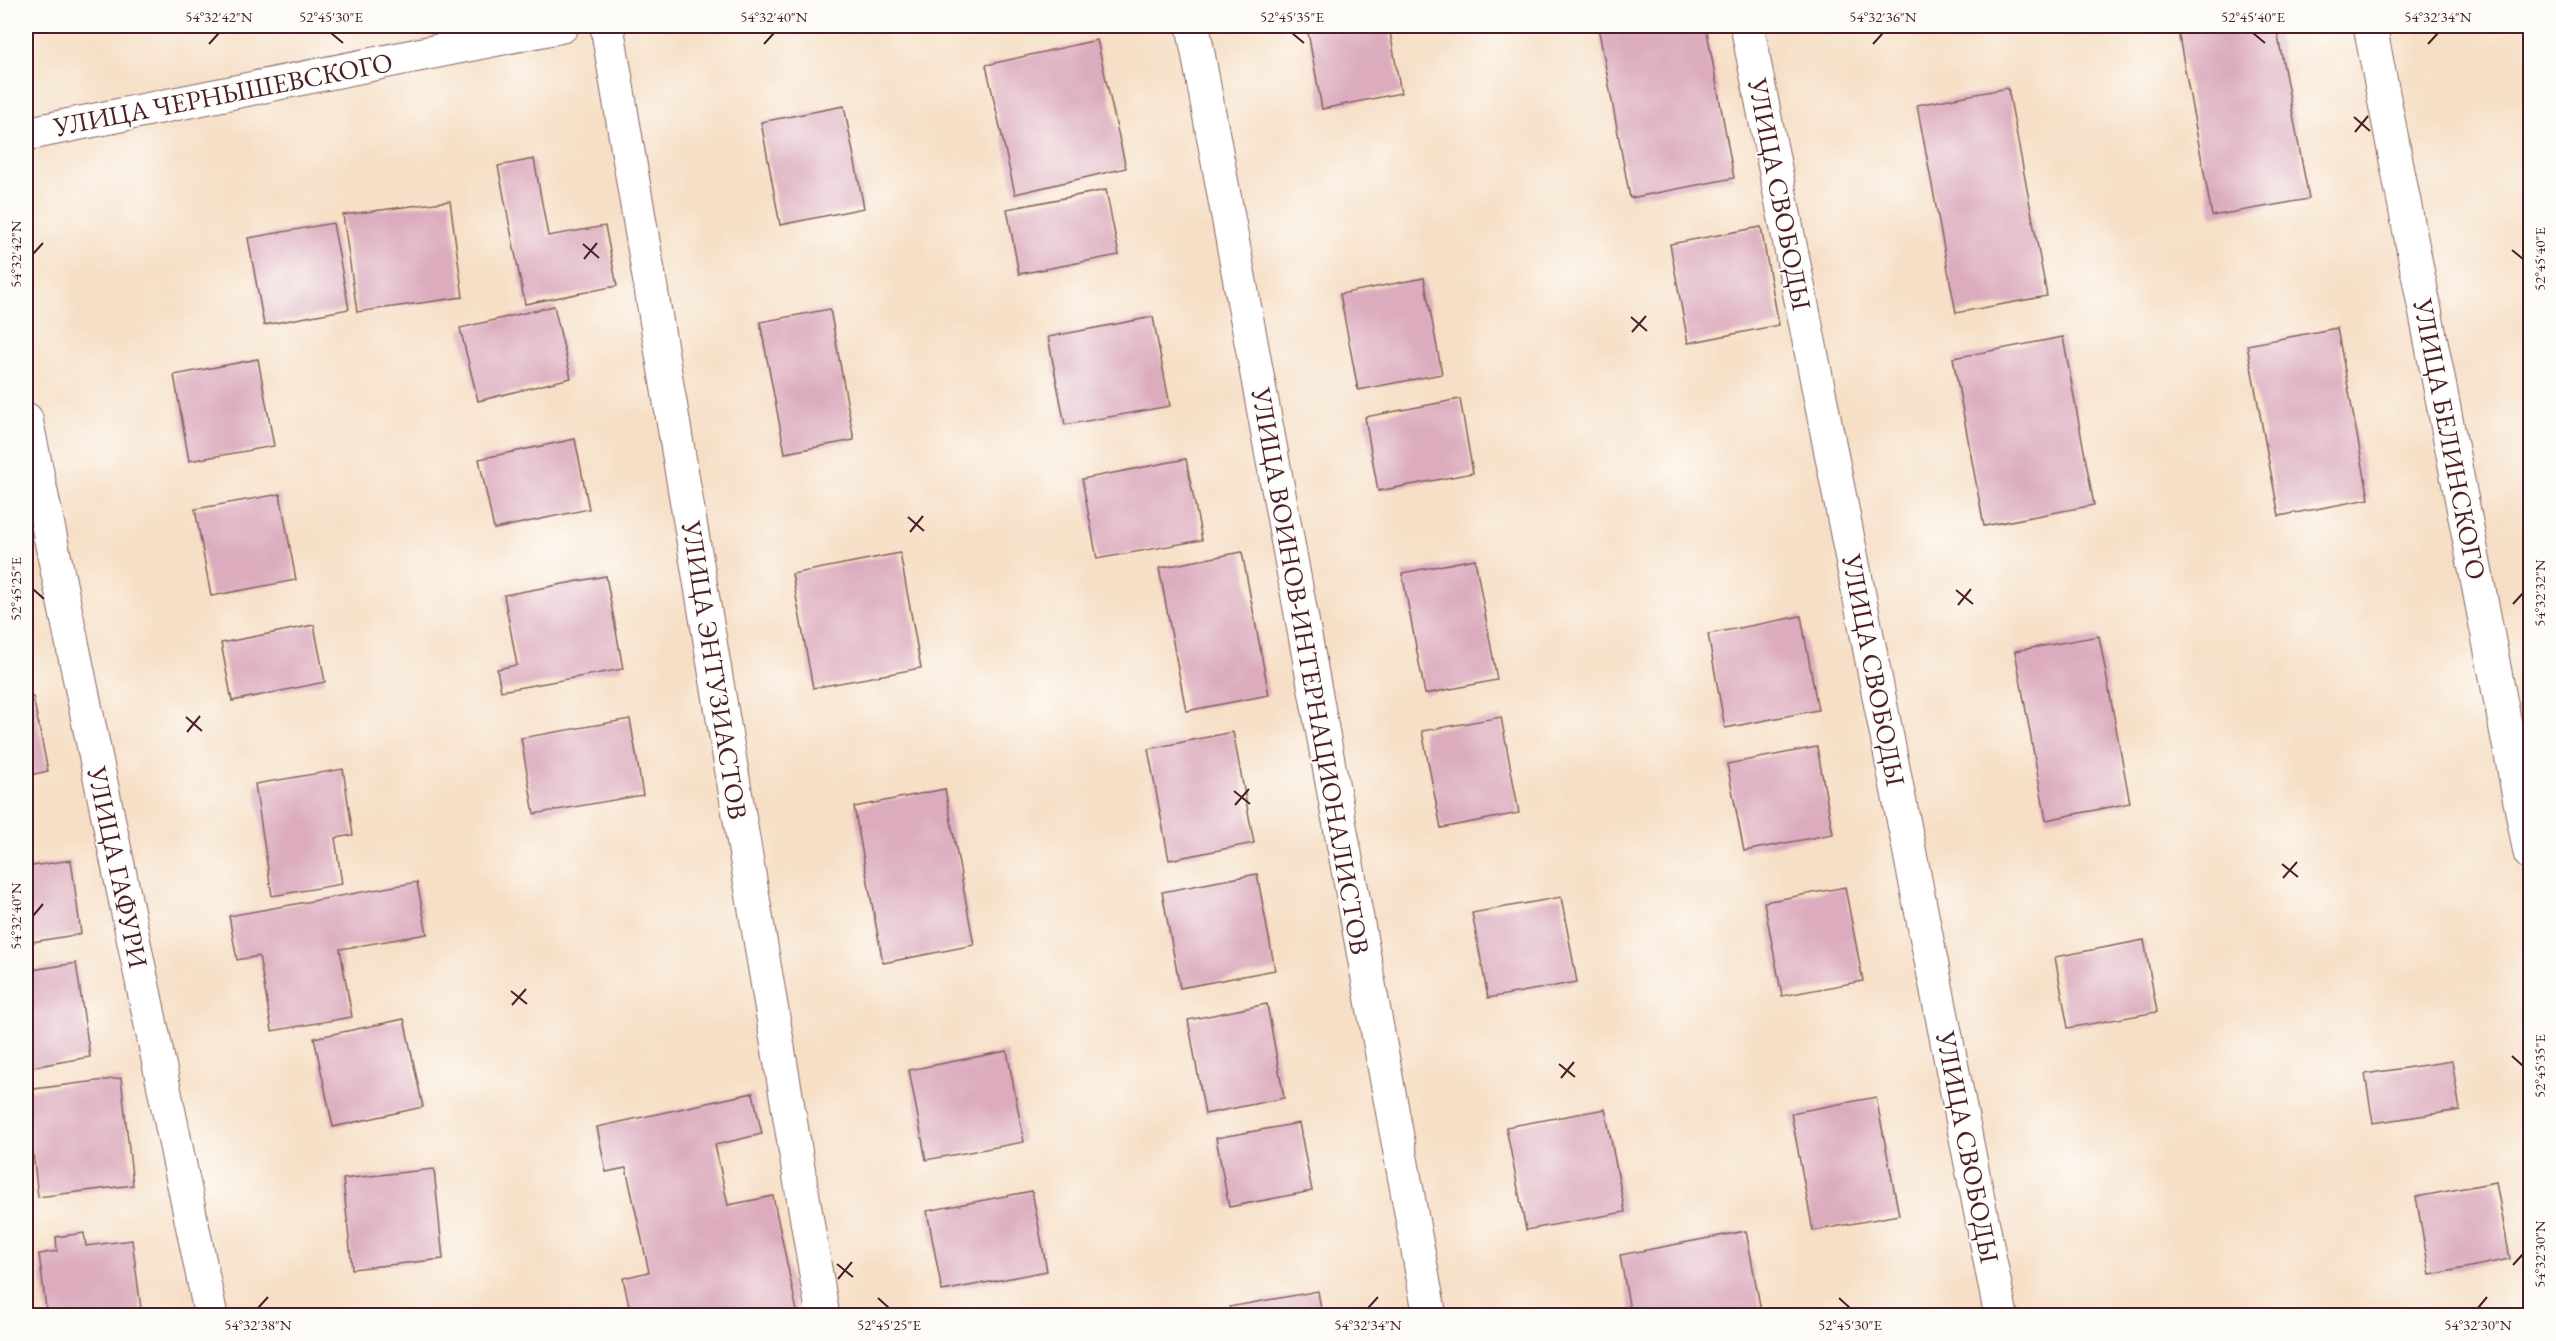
<svg xmlns="http://www.w3.org/2000/svg" width="2556" height="1341" font-family="'EB Garamond',serif">
<rect width="100%" height="100%" fill="#fdfcf7"/>
<filter id="ink" filterUnits="userSpaceOnUse"><feTurbulence type="fractalNoise" baseFrequency=".0167" numOctaves="2"/><feDisplacementMap in="SourceGraphic" scale="12" xChannelSelector="R" yChannelSelector="G"/><feConvolveMatrix kernelMatrix="1 2 1 2 8 2 1 2 1" color-interpolation-filters="sRGB"/></filter>
<filter id="wash" filterUnits="userSpaceOnUse"><feTurbulence type="fractalNoise" baseFrequency=".008" numOctaves="4" result="noise"/><feDisplacementMap in="SourceGraphic" scale="24" xChannelSelector="R" yChannelSelector="G"/><feGaussianBlur stdDeviation="1.35" result="paint"/><feColorMatrix in="noise" values="0 0 0 0 0 0 0 0 0 0 0 0 0 0 0 0 0 1.4 0 .05"/><feComposite in="paint" operator="in"/></filter>
<g filter="url(#wash)">
<rect width="100%" height="100%" fill="#f6dfc6"/>
<g id="blocks">
<path fill="#dcacbe" d="M1313,26H1389L1401,93L1322,109L1307,27Z
M1598,26H1706L1734,178L1630,198Z
M2177,26H2276L2309,199L2212,216Z
M1097,40L1126,168L1015,194L986,65Z
M2008,88L2047,296L1956,313L1917,105Z
M844,106L864,208L780,225L761,122Z
M534,159L548,236L605,226L617,286L525,304L498,166Z
M1106,190L1119,255L1019,274L1007,209Z
M450,201L463,297L357,312L343,215Z
M333,223L349,309L264,325L248,238Z
M1761,227L1779,325L1688,343L1670,244Z
M1424,278L1442,374L1358,390L1340,294Z
M554,306L571,378L478,401L460,328Z
M830,309L854,440L785,453L760,322Z
M1153,317L1170,406L1065,425L1048,337Z
M2337,328L2369,499L2279,516L2247,345Z
M2063,337L2094,505L1984,526L1953,358Z
M258,359L274,446L189,461L174,375Z
M1460,399L1473,473L1378,491L1365,417Z
M575,439L589,509L494,529L479,459Z
M1186,459L1202,540L1097,559L1082,479Z
M280,494L296,580L211,596L195,509Z
M1242,552L1269,695L1186,711L1159,568Z
M900,553L921,668L813,688L792,574Z
M1475,559L1497,680L1425,694L1402,573Z
M606,576L623,669L501,691L497,669L517,665L504,595Z
M1801,616L1818,710L1725,728L1708,634Z
M314,625L325,682L232,701L221,643Z
M2099,636L2130,803L2046,820L2015,651Z
M33,697L48,771L26,776V698Z
M1501,717L1519,813L1441,828L1422,731Z
M630,719L643,795L534,814L521,738Z
M1233,732L1254,843L1169,860L1148,749Z
M1817,747L1833,834L1744,851L1727,764Z
M343,769L353,835L335,838L342,884L272,896L255,784Z
M945,789L974,945L883,963L854,807Z
M71,860L81,934L26,943V867Z
M1257,874L1275,970L1180,988L1162,892Z
M417,882L427,934L340,949L352,1017L272,1031L259,956L237,960L229,916Z
M1845,887L1863,981L1782,996L1764,902Z
M1561,897L1577,982L1488,998L1472,913Z
M2144,940L2157,1012L2068,1028L2055,957Z
M76,963L90,1057L26,1068V971Z
M1267,1004L1284,1098L1205,1114L1188,1020Z
M404,1019L423,1107L333,1127L314,1038Z
M1007,1051L1024,1142L926,1160L909,1070Z
M2452,1061L2460,1110L2373,1123L2365,1074Z
M121,1078L133,1185L38,1197L26,1090Z
M753,1093L762,1134L715,1145L728,1205L773,1196L798,1316H631L623,1278L649,1272L626,1168L606,1172L597,1127Z
M1876,1097L1899,1215L1813,1231L1791,1113Z
M1605,1109L1625,1212L1526,1230L1506,1127Z
M1299,1123L1312,1191L1229,1207L1216,1138Z
M434,1169L443,1259L352,1269L343,1179Z
M2496,1182L2510,1259L2430,1275L2416,1197Z
M1032,1191L1047,1271L942,1291L927,1211Z
M1746,1231L1762,1316H1631L1620,1255Z
M84,1233L86,1246L132,1240L142,1316H47L39,1254L57,1251L56,1237Z
M1318,1291L1322,1316H1230L1229,1307Z"/>
</g>
</g>
<g filter="url(#ink)">
<use href="#blocks" fill-opacity="0" stroke="#866261" stroke-width="1.5"/>
<g fill="none" stroke-linecap="round" stroke-linejoin="round">
<g stroke="#866261" stroke-width="35">
<path id="street" d="M607,26L823,1316
M1193,26L1430,1316
M1747,26L2001,1316
M2370,26L2530,853
M26,134L562,26
M26,419L211,1316"/>
</g>
<use href="#street" stroke="#fff" stroke-width="33"/>
</g>
</g>
<path fill="none" stroke="#4a1f2b" stroke-width="2" d="M331,33L343,43M1292,33L1304,43M2253,33L2265,43M209,44L219,33M764,44L774,33M1873,44L1883,33M2428,44L2438,33M2354,117L2370,131M2355,132L2368,116M583,244L599,258M2512,250L2523,259M33,254L43,243M584,259L597,243M1631,317L1647,331M1632,332L1646,316M908,517L924,531M910,532L923,516M33,589L44,599M1956,590L1973,604M2513,604L2523,593M1958,605L1971,589M186,717L202,731M187,732L200,716M1234,791L1250,804M1235,805L1249,789M2282,864L2298,877M2283,878L2297,862M33,916L43,904M511,991L527,1004M512,1005L526,989M2512,1056L2523,1066M1559,1064L1575,1077M1561,1078L1574,1062M837,1264L853,1277M2513,1265L2523,1254M838,1279L852,1262M878,1298L889,1308M1839,1298L1850,1308M258,1308L268,1297M1368,1308L1378,1297M2478,1308L2487,1297"/>
<g text-anchor="middle" dominant-baseline="central" stroke-width="4.5" stroke-linejoin="round" paint-order="stroke">
<g font-size="27" fill="#4a1f2b" stroke="#fdfcf7">
<text transform="translate(223 94) rotate(-11)">УЛИЦА ЧЕРНЫШЕВСКОГО</text>
<text transform="translate(1780 194) rotate(79)">УЛИЦА СВОБОДЫ</text>
<text transform="translate(2450 439) rotate(79)">УЛИЦА БЕЛИНСКОГО</text>
<text transform="translate(715 670) rotate(81)">УЛИЦА ЭНТУЗИАСТОВ</text>
<text transform="translate(1874 670) rotate(79)">УЛИЦА СВОБОДЫ</text>
<text transform="translate(1311 671) rotate(80)">УЛИЦА ВОИНОВ-ИНТЕРНАЦИОНАЛИСТОВ</text>
<text transform="translate(118 867) rotate(78)">УЛИЦА ГАФУРИ</text>
<text transform="translate(1968 1147) rotate(79)">УЛИЦА СВОБОДЫ</text>
</g>
</g>
<rect width="2556" height="1341" fill="none" stroke="#fdfcf7" stroke-width="66"/>
<rect x="33" y="33" width="2490" height="1275" fill="none" stroke="#4a1f2b" stroke-width="2"/>
<g font-size="15" text-anchor="middle" fill="#4a1f2b">
<text x="219" y="22">54°32'42"N</text>
<text x="331" y="22">52°45'30"E</text>
<text x="774" y="22">54°32'40"N</text>
<text x="1292" y="22">52°45'35"E</text>
<text x="1883" y="22">54°32'36"N</text>
<text x="2253" y="22">52°45'40"E</text>
<text x="2438" y="22">54°32'34"N</text>
<text transform="translate(16 254) rotate(-90)" y="5">54°32'42"N</text>
<text transform="translate(2540 259) rotate(-90)" y="5">52°45'40"E</text>
<text transform="translate(16 589) rotate(-90)" y="5">52°45'25"E</text>
<text transform="translate(2540 593) rotate(-90)" y="5">54°32'32"N</text>
<text transform="translate(16 916) rotate(-90)" y="5">54°32'40"N</text>
<text transform="translate(2540 1066) rotate(-90)" y="5">52°45'35"E</text>
<text transform="translate(2540 1254) rotate(-90)" y="5">54°32'30"N</text>
<text x="258" y="1330">54°32'38"N</text>
<text x="889" y="1330">52°45'25"E</text>
<text x="1368" y="1330">54°32'34"N</text>
<text x="1850" y="1330">52°45'30"E</text>
<text x="2478" y="1330">54°32'30"N</text>
</g>
</svg>
